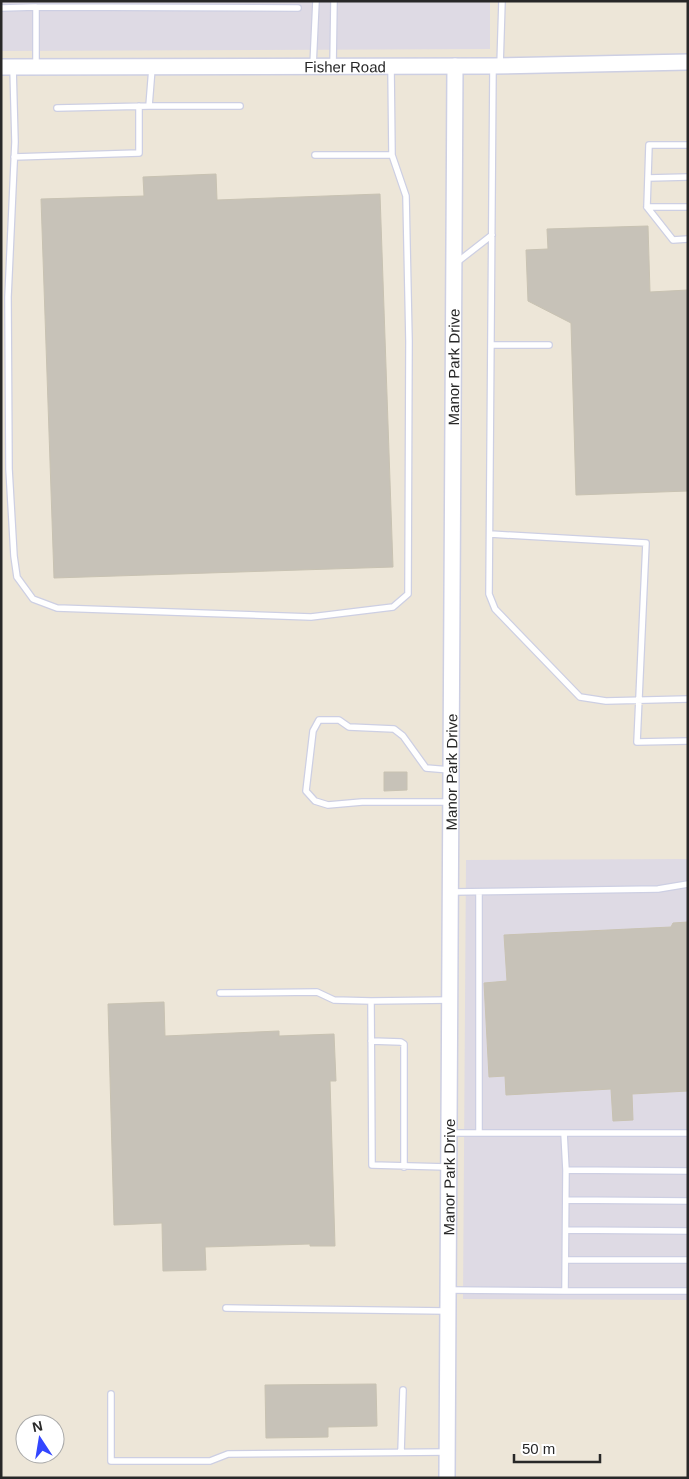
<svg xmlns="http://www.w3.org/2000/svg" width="689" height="1479" font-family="Arial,sans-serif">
<rect width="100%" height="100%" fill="#ede6d8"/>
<path fill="#dedae4" d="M1,1H490V49L1,51Z
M688,859V1300L463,1299L466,860Z"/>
<path fill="#c7c2b8" stroke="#c8c2b2" d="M216,174L217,200L380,194L393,567L54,578L41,199L144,196L143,177Z
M648,226L650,292L688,290V491L576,495L571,323L528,301L526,250L548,249L547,229Z
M384,772H407V790L384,791Z
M688,922V1091L632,1094L633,1120L613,1121L611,1089L506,1095L505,1076L489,1077L484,983L507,981L504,935L671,927L673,923Z
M164,1002L165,1036L279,1031V1036L334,1034L336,1081H330L335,1246H310V1244L205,1247L206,1270L163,1271L162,1223L114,1225L108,1004Z
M376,1384L377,1426L328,1427V1437L266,1438L265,1385Z"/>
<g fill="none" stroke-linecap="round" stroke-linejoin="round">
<g stroke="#cdcfe3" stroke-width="8">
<path id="lane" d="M1,8L36,7
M313,66L316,1
M333,66L334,1
M500,66L502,1
M13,67L15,142L8,297L9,469L14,556L17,577L33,599L57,608L311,617L393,607L408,594L409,341L406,196L392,155L391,68
M36,67V7L298,8
M493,68L489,594L495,609L580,697L606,701L688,699
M149,106H240
M57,108L149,106L152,68
M688,145H649L647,207H688
M315,155H392
M14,157L139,153V106
M648,178L688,177
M647,207L673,240L688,239
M456,263L492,235
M491,345H549
M490,534L646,543L637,742L688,741
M450,802H362L328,805L315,801L306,791L313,731L319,720H339L349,727L394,729L403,736L426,768L450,770
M451,892L658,889L688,884
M479,892V1133
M220,993L317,992L334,1000L371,1001
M371,1041L401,1042L404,1044V1167
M450,1133H688
M447,1167L372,1165L371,1001L450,1000
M566,1170L688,1171
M566,1200L688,1201
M566,1230L688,1231
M566,1260H688
M449,1290L565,1291L566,1170L564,1133
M565,1291H688
M226,1308L446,1311
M111,1394V1461H210L228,1454L445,1452
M401,1452L403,1390"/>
</g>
<g stroke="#cdcfe3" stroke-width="18">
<g id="secondary">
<path id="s1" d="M1,67L493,66L688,62"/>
<path id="s2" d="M447,1478L455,66"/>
</g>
</g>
<use href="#lane" stroke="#fff" stroke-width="5.5"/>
<use href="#secondary" stroke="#fff" stroke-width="15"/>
</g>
<g text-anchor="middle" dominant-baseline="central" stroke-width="4" stroke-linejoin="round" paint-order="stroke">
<g font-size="15" fill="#282828" stroke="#fff">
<text stroke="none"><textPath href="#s1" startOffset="344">Fisher Road</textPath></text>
<text stroke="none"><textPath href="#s2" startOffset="1111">Manor Park Drive</textPath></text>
<text stroke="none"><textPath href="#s2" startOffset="706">Manor Park Drive</textPath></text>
<text stroke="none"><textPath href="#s2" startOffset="301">Manor Park Drive</textPath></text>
</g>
</g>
<rect width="689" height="1479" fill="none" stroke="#282828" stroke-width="5"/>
<g transform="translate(40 1439) rotate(348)"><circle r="24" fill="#ffffff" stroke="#a9a9a9"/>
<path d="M0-4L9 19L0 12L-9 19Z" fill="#3346ff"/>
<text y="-8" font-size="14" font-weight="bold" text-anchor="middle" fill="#282828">N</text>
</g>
<path d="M514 1454v8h86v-8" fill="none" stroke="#282828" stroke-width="2.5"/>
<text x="522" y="1454" font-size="15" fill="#282828" stroke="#ffffff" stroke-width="4" paint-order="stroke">50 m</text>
</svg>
